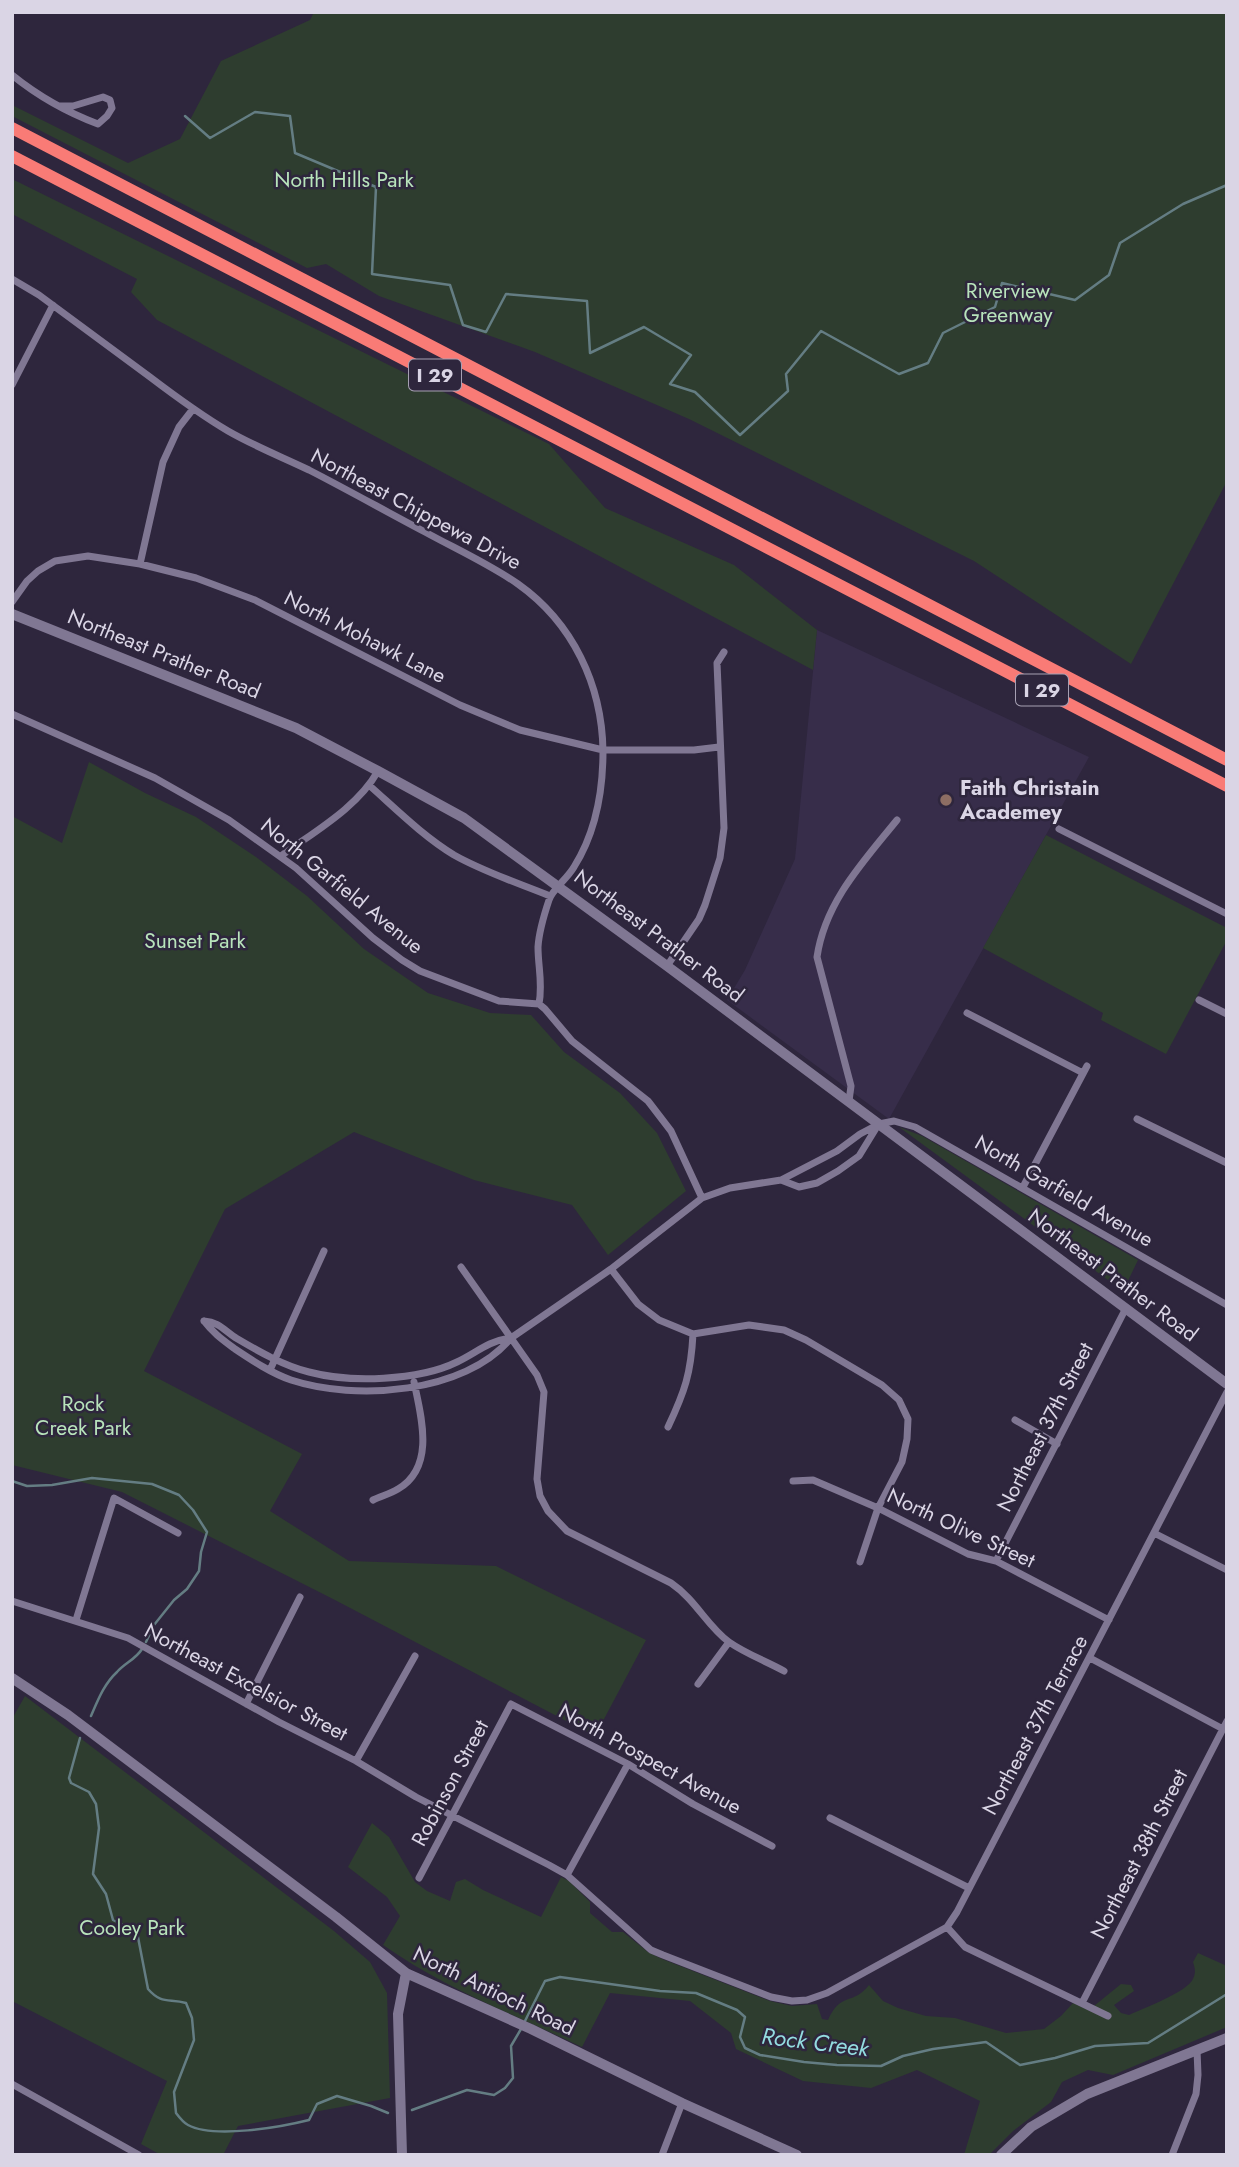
<svg xmlns="http://www.w3.org/2000/svg" width="1239" height="2167" font-family="Jost,sans-serif">
<rect width="100%" height="100%" fill="#2e263d"/>
<path fill="#372d4a" d="M817,630L1089,757L889,1119L727,1000L745,970L795,859Z"/>
<path fill="#2e3d2f" d="M314,12H1227V481L1131,664L974,561L689,419L535,352L379,296L326,264L307,268L12,116V105L128,163L180,139L221,61L310,20Z
M12,179L549,444L605,508L734,565L817,630L813,670L157,320L131,292L137,279L12,214Z
M89,762L145,793L196,817L256,857L307,896L364,949L428,993L490,1013L531,1015L564,1052L620,1093L657,1133L686,1191L608,1255L572,1205L474,1180L354,1132L225,1209L144,1371L302,1454L270,1511L349,1561L496,1566L646,1640L595,1736L333,1599L122,1492L12,1465V816L62,843Z
M1046,835L1227,928V940L1166,1054L1101,1020L1103,1013L983,948Z
M899,1127L922,1136L1138,1260L1123,1291Z
M25,1696L334,1931L370,1962L387,1993L390,2098L238,2126L223,2155H161L141,2144L167,2081L12,2001V1719Z
M372,1823L389,1837L415,1882L427,1891L450,1901L456,1882L465,1879L483,1890L541,1917L561,1877L569,1881L590,1902V1913L612,1932H623L648,1952L662,1959L770,2001L792,2006L817,2004L822,2019L828,2020C841,1991 853,2006 869,1985L883,2001L898,2008L926,2016L955,2018L1006,2033L1044,2029L1061,2016L1073,2003L1089,2010L1121,1984L1131,1985L1134,1991L1114,2005L1121,2013L1129,2015C1144,2008 1187,1992 1193,1979C1196,1973 1195,1968 1193,1962L1198,1953L1227,1966V2027L1113,2075L1088,2070L1062,2082L1051,2102L1013,2131L989,2155H964L980,2101L917,2070L871,2088L803,2081L736,2049L731,2033L690,2001L610,1993L582,2047C515,2015 444,1988 383,1945L400,1916L387,1897L348,1867Z"/>
<g fill="none" stroke-linecap="round" stroke-linejoin="round">
<path stroke="#647d83" stroke-width="2.5" d="M185,116L210,138L255,112L290,116L295,153L376,187L372,274L450,285L463,325L486,332L506,294L587,301L590,353L644,327L691,355L670,384L695,392L740,435L788,391L786,374L821,331L899,374L928,363L943,333L995,307L1002,283L1075,300L1109,275L1120,243L1183,204L1227,185
M12,1481L27,1486L52,1485L92,1478L152,1484L179,1495L193,1510L207,1532L201,1552L199,1571L187,1589L174,1600L154,1625L146,1642
M91,1716C98,1700 104,1684 117,1672C125,1663 136,1659 142,1649
M80,1738L69,1778L71,1783L89,1792L96,1804L99,1828L93,1874L106,1894L113,1920L137,1932L148,1989C162,2005 169,1998 186,2003L192,2018L194,2040L174,2092L176,2113C179,2117 184,2123 188,2125C214,2139 281,2127 309,2120L317,2104L337,2096L371,2106L388,2113
M524,2023L545,1981L560,1977L660,1991L696,1993L737,2010L745,2017L740,2037L745,2048L760,2055L804,2062L837,2065L881,2066L903,2056L933,2049L986,2042L1020,2065L1055,2058L1095,2046L1148,2043L1227,1994
M412,2110L467,2090L494,2095L505,2088L513,2078L511,2046L521,2029"/>
<path stroke="#807793" stroke-width="7" d="M12,75C38,96 66,112 98,124L107,116L112,108L110,100L103,97L73,106H59
M12,279L39,295C76,322 113,350 150,377C175,396 201,415 228,431C254,446 282,457 309,470C348,490 387,512 425,532C456,549 489,564 518,584C573,623 602,685 603,751C603,792 596,832 574,867C567,879 552,890 549,900C544,915 539,931 538,947C538,967 543,983 539,1004
M12,385L53,305
M140,564L163,462L179,427L193,409
M12,602L27,581L38,571L55,561L88,556L140,564L196,578L255,600L460,705L520,730L603,750H694L719,747
M12,714L155,778L229,820L296,868L373,938L402,960L420,971L499,1001L539,1004L545,1009L572,1041L648,1101L671,1131L702,1198
M370,786C397,810 423,836 454,855C484,872 518,883 550,896
M1059,829L1227,914
M281,856C315,831 357,808 378,771
M667,966L699,919L705,905L720,858L724,828L717,663L724,652
M1199,1000L1227,1014
M967,1013L1083,1073
M849,1101L851,1086L817,957C825,902 863,862 897,820
M1137,1119L1227,1163
M781,1180L799,1187L817,1183L838,1171L859,1156L878,1125
M1023,1187L1087,1066
M461,1267L537,1375L544,1392L537,1479L540,1496L548,1511L567,1531L671,1583C696,1600 707,1626 729,1642C746,1654 766,1661 784,1671
M611,1269L638,1304L659,1320L693,1334L749,1325L784,1330L806,1340L882,1385L899,1400L908,1419L907,1439L902,1462L878,1508L860,1562
M204,1321C213,1333 223,1340 235,1349C253,1361 271,1373 291,1380C355,1401 465,1394 511,1338L611,1269L702,1198L730,1188L781,1180L837,1151L860,1134L879,1124L894,1121L915,1127L1227,1305
M204,1321C219,1322 224,1330 236,1338C258,1351 284,1366 309,1372C350,1383 418,1381 457,1362C478,1352 486,1342 510,1338
M270,1370L324,1251
M1015,1420L1057,1444
M668,1427C685,1391 691,1373 693,1334
M793,1481L813,1480L878,1508L968,1554L996,1561L1109,1620
M373,1500C381,1496 390,1494 398,1489C436,1467 421,1416 414,1382
M1154,1533L1227,1570
M996,1561L1126,1308
M12,1601L128,1638L279,1722L356,1761L416,1797L549,1865L567,1875L651,1950L663,1955L771,1997L792,2001L807,2000L827,1993L947,1927L957,1912L1227,1392
M76,1620L114,1498L178,1533
M1090,1658L1223,1729
M698,1684L729,1642
M246,1704L300,1597
M356,1761L415,1656
M830,1818L969,1888
M567,1875L628,1764
M419,1878L511,1704L628,1764L693,1804L772,1846
M947,1927L965,1947L1108,2016
M1082,2003L1227,1721
M12,2084L139,2155
M662,2155L682,2103
M1172,2155L1196,2094L1198,2075L1197,2050"/>
<path stroke="#807793" stroke-width="10" d="M12,614L296,728L378,771L464,818L667,966L1227,1384
M12,1678L68,1715L336,1917L406,1973L531,2029L682,2103L797,2155
M402,2155L398,2014L406,1973
M1001,2155L1031,2127L1087,2094L1227,2038"/>
<path stroke="#f97b76" stroke-width="12" d="M12,128L1227,760
M12,156L1227,786"/>
</g>
<circle fill="#8d6e63" stroke="#2e263d" stroke-width="2.5" cx="946" cy="800" r="7"/>
<g text-anchor="middle" dominant-baseline="central" stroke-width="5" stroke-linejoin="round" paint-order="stroke">
<g fill="#2e263d" stroke="#a6a0b3" stroke-width="2">
<rect x="409" y="359.5" width="52" height="31" rx="5"/>
<rect x="1016" y="674.5" width="52" height="31" rx="5"/>
</g>
<g font-size="19" font-weight="bold" fill="#dad5e5">
<text x="435" y="375">I 29</text>
<text x="1042" y="690">I 29</text>
</g>
<g font-size="21" fill="#b8e4bb" stroke="#2e263d">
<text x="344" y="180">North Hills Park</text>
<text x="1008" y="291">Riverview<tspan x="1008" dy="24">Greenway</tspan></text>
<text x="195" y="941">Sunset Park</text>
<text x="83" y="1404">Rock<tspan x="83" dy="24">Creek Park</tspan></text>
<text x="132" y="1928">Cooley Park</text>
</g>
<g font-size="21" fill="#dad5e5" stroke="#2e263d">
<text transform="translate(416 509) rotate(28)">Northeast Chippewa Drive</text>
<text transform="translate(365 637) rotate(27)">North Mohawk Lane</text>
<text transform="translate(164 654) rotate(22)">Northeast Prather Road</text>
<text transform="translate(342 886) rotate(39)">North Garfield Avenue</text>
<text transform="translate(659 936) rotate(37)">Northeast Prather Road</text>
<text transform="translate(1064 1191) rotate(30)">North Garfield Avenue</text>
<text transform="translate(1113 1275) rotate(37)">Northeast Prather Road</text>
<text transform="translate(1045 1427) rotate(-63)">Northeast 37th Street</text>
<text transform="translate(961 1528) rotate(25)">North Olive Street</text>
<text transform="translate(246 1682) rotate(28)">Northeast Excelsior Street</text>
<text transform="translate(1035 1725) rotate(-62)">Northeast 37th Terrace</text>
<text transform="translate(650 1759) rotate(29)">North Prospect Avenue</text>
<text transform="translate(450 1783) rotate(-62)">Robinson Street</text>
<text transform="translate(1139 1854) rotate(-63)">Northeast 38th Street</text>
<text transform="translate(494 1991) rotate(26)">North Antioch Road</text>
</g>
<g font-size="21" font-weight="bold" fill="#dad5e5" stroke="#2e263d" text-anchor="start">
<text x="960" y="788">Faith Christain<tspan x="960" dy="24">Academey</tspan></text>
</g>
<g font-size="23" font-style="italic" fill="#93dce0" stroke="#2e263d">
<text transform="translate(815 2042) rotate(7)">Rock Creek</text>
</g>
</g>
<rect width="1239" height="2167" fill="none" stroke="#dad5e5" stroke-width="28"/>
</svg>
